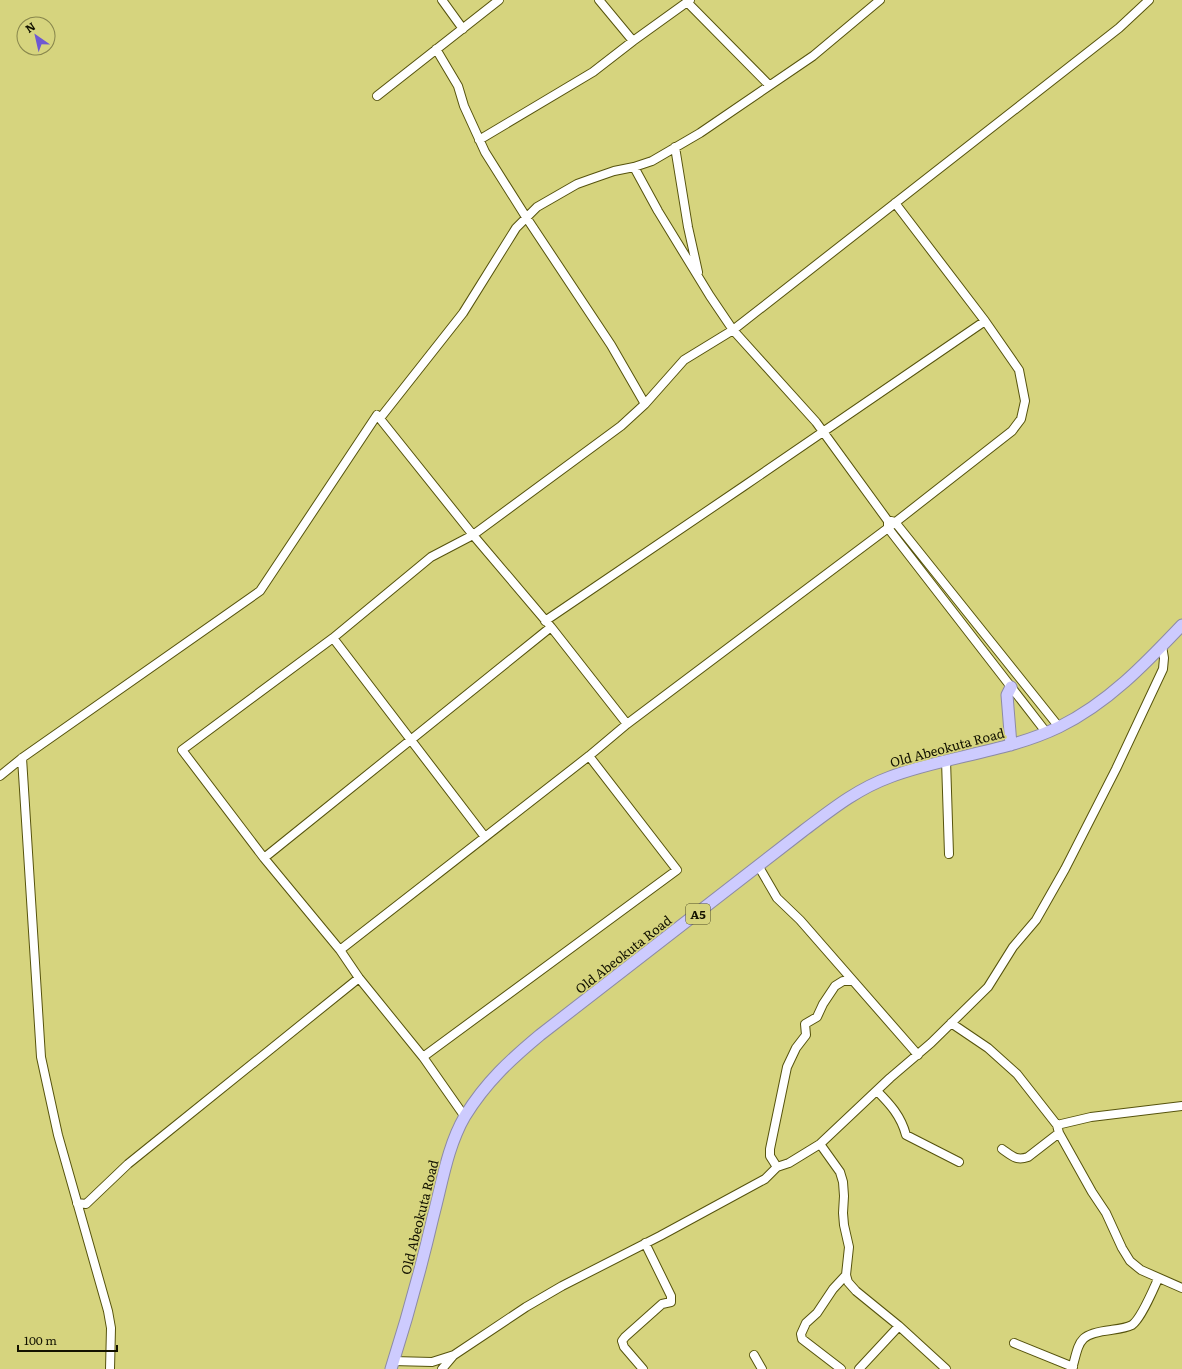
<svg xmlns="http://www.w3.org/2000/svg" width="1182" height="1369" font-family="Literata,serif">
<rect width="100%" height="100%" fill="#d6d47e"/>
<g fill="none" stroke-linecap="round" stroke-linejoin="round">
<g stroke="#56530d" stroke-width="10">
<path id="minor" d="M442,0L463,29
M599,0L633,41
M687,2L769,85
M436,49L458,86L464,106L485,152L526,217L611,345L645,404
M377,96L499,0
M479,140L593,72L633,41L690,0
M675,147L688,227L698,272
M634,167L658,211L710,296L733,330L816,422L888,521V528L1046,732
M377,415L381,417L463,313L516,228L537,207L577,184L591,179L614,171L634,167L652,161L700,133L813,56L880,0
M377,415L473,535L551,627L627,724
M891,521L895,522L1059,727
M545,621L744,486L985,321
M333,638L485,837
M22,758L41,1057L58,1135L108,1311L111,1328L110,1369
M946,760L949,854
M0,776L22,758L260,591L377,415
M264,858L551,627
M759,867L777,898L800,920L918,1055
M340,950L589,756L627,724L888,528L1012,431L1021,419L1025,401L1019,370L985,321L895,203
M951,1023L988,1048L1017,1074L1057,1125L1059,1133L1092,1192L1106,1213L1122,1248L1130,1261L1141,1270L1182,1288
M423,1057L677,870L589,756
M877,1091C890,1104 901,1116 906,1135L959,1162
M465,1117L423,1057L359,978L340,950L264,858L182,750L333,638L431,557L473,535L621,426L645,404L684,360L733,330L1119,28L1149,0
M1057,1125L1091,1117L1182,1106
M820,1144L840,1172L843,1182L844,1196L843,1213L844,1225L849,1247L846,1275L848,1282L856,1291L899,1326L946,1369
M1002,1149C1012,1156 1016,1161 1028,1157L1059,1133
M777,1167L770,1156V1149L787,1067L796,1048L806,1035L805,1024L817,1017L823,1004L835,986L843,981H853
M77,1203L86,1204L128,1164L359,978
M1014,1343L1073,1367
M754,1355L762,1369
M393,1361L432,1362L454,1355L526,1307L562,1286L660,1236L765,1179L777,1167L789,1163L820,1144L890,1078L931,1043L988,987L1013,947L1036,920L1065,869L1116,769L1163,669L1164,658L1162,646
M442,1369L453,1356
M643,1369L624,1347L622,1341L625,1337L662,1304L671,1302V1296L645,1243
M841,1369L802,1339L801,1334L806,1323L817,1313L833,1289L846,1275
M859,1369L899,1326
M1072,1369C1080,1340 1078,1334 1111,1330C1118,1329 1126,1328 1132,1325C1141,1319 1153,1290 1158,1279"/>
</g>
<g stroke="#8c8aa5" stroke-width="13">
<path id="highway" d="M1011,745L1007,695L1011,687
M391,1369C407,1319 421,1268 433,1217C442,1184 447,1147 465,1116C486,1082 510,1060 540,1035L803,831C831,810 857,789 890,777C945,756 1005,753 1059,727C1108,703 1145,664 1182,625"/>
</g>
<use href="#minor" stroke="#fff" stroke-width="8"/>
<use href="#highway" stroke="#cdcbfe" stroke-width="11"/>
</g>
<g text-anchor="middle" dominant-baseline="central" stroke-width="3.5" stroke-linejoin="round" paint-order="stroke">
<rect fill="#d6d47e" stroke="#4e4c26" stroke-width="1" x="686" y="904" width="24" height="20" rx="3"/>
<g font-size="12" font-weight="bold" fill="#131200">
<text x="698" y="914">A5</text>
</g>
<g font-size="13" fill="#131200" stroke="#d6d47e">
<text transform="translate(947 747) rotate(-15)">Old Abeokuta Road</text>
<text transform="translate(623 954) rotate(-38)">Old Abeokuta Road</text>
<text transform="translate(419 1217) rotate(-76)">Old Abeokuta Road</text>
</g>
</g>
<g transform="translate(36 36) rotate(326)"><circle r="19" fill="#d6d47e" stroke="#88864c"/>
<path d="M0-3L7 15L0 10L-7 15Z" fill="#6e58d2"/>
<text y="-6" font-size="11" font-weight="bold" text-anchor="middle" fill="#131200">N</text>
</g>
<path d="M18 1345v6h99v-6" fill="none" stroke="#131200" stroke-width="2"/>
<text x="24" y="1345" font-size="12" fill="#131200" stroke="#d6d47e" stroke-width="3" paint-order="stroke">100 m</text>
</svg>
